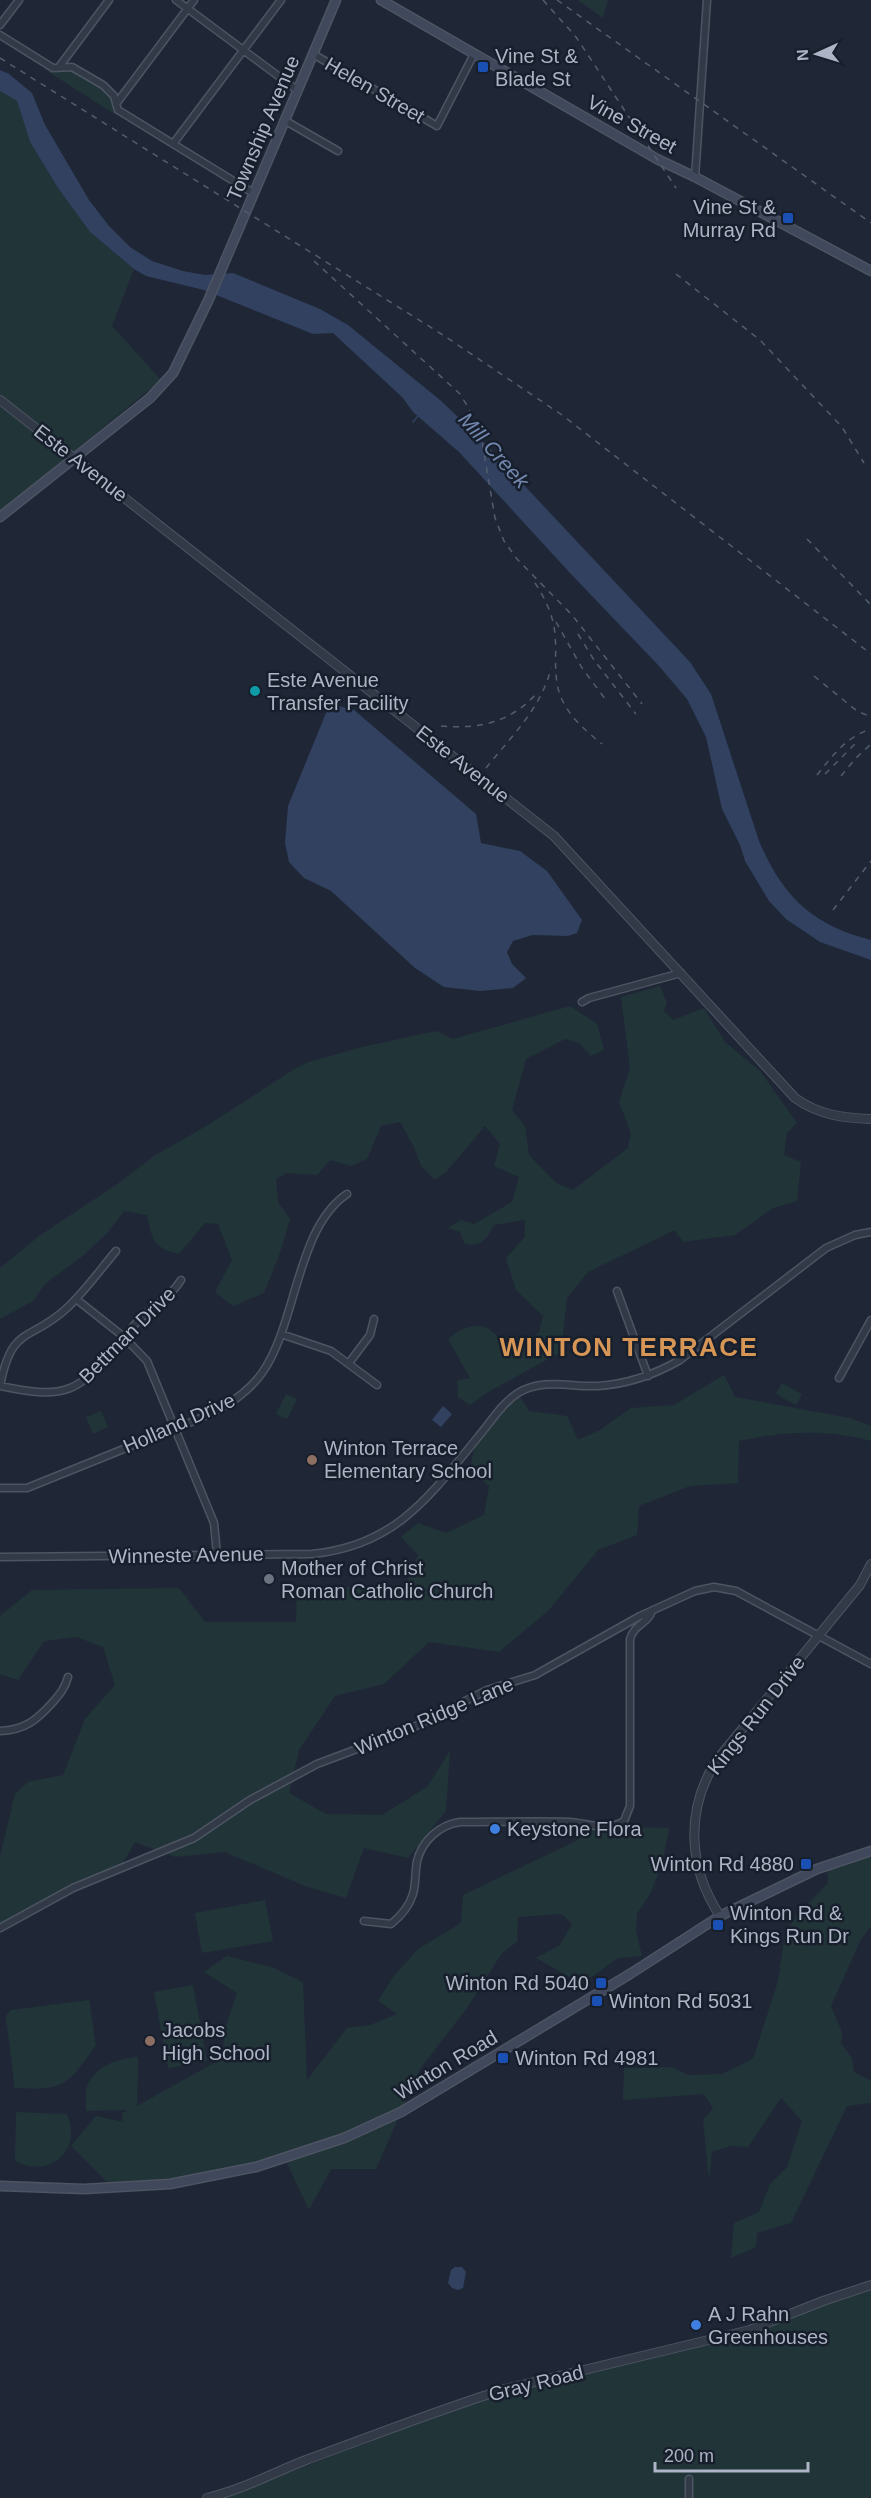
<svg xmlns="http://www.w3.org/2000/svg" width="871" height="2498" font-family="Arial,sans-serif">
<rect width="100%" height="100%" fill="#1f2737"/>
<path fill="#213438" d="M578,0H608L603,18Z
M65,66C87,77 116,86 116,115L44,69Z
M0,91L17,101L30,142L58,188L90,232L134,269L112,326L161,380L0,512Z
M660,986L667,1003L664,1011L673,1020L704,1008L725,1042L761,1072L797,1123L787,1133L784,1155L801,1162L797,1201L773,1208L735,1235L683,1242L675,1230L588,1272L567,1298L561,1352L488,1392L470,1405L458,1397L457,1381L470,1378L448,1339C461,1329 477,1319 493,1332C499,1336 502,1347 506,1353L539,1333L543,1316L516,1290L506,1258L525,1237V1220L494,1225C487,1239 482,1247 465,1244L460,1232L448,1228L461,1220L474,1224L512,1202L519,1177L494,1166L500,1144L485,1126L447,1171L435,1180L421,1166L414,1147L400,1122L381,1126L367,1159L351,1166L330,1160L317,1175L286,1173L276,1179L278,1202L290,1219L280,1253L264,1293L233,1306L215,1292L232,1260L218,1224L205,1223L179,1254C153,1248 152,1239 147,1215L124,1211L109,1231L84,1255L45,1284L33,1301L0,1319V1268L39,1236L116,1185L154,1156L208,1125L296,1068L309,1062L362,1047L436,1031L453,1039L570,1006L597,1024L604,1050L591,1056L579,1043L565,1039L526,1059L512,1110L525,1126L529,1155L556,1183L573,1190L628,1148L631,1133L619,1102L630,1068L621,997Z
M724,1375L735,1397L850,1418L871,1426V1441C830,1429 781,1431 739,1441L738,1483L690,1486L639,1506L637,1535L598,1550L549,1610L499,1652L429,1642L384,1684L335,1696L299,1750L289,1793L326,1814L382,1815L427,1787L450,1751L446,1811L408,1858L364,1848L346,1898L305,1886L225,1852L175,1857L135,1842L119,1870L73,1889L0,1928V1856L15,1794L28,1782L63,1775L85,1719L115,1685L103,1647L76,1637L44,1641L18,1680L0,1674V1616L32,1590L179,1588L205,1622H296L297,1588L405,1586L418,1555L401,1537L418,1523L446,1533L484,1515L489,1486L470,1469L476,1440L518,1393L529,1411L567,1416L578,1440L600,1430L631,1408L674,1405Z
M782,1383L802,1394L796,1405L776,1394Z
M286,1394L297,1399L287,1419L276,1414Z
M101,1411L108,1427L93,1434L86,1417Z
M591,1826L669,1828L663,1861L651,1892L637,1914L636,1931L642,1956L618,1958L582,1984L536,1958L560,1945L572,1924L562,1914L518,1917L517,1942L502,1953L467,2008L420,2069L376,2169H331L309,2210L285,2159L256,2167L114,2189L71,2146L96,2116L123,2122L122,2113L127,2110L86,2111C86,2104 85,2093 87,2087C94,2066 119,2058 138,2057L137,2106L223,2058L224,2031L237,1993L204,1972L227,1956L274,1968L303,1982L307,2080L347,2028L370,2025L397,2014L378,2001L393,1977L418,1949L461,1923L463,1895L578,1840Z
M862,1854L871,1858V1926L860,1941L831,2006L842,2032L841,2043L852,2058L854,2072L871,2081V2103L847,2106L791,2223L757,2233L756,2247L731,2258L734,2223L759,2212L770,2184L787,2167L802,2121L781,2098L748,2147L731,2146L712,2152L709,2180L703,2120L713,2109L704,2094L623,2100L624,2068L672,2067L688,2075L722,2074L753,2059L778,1981L785,1933L797,1915L828,1883L827,1865Z
M265,1900L273,1941L202,1953L195,1913Z
M193,1985L207,2061L168,2068L154,1992Z
M89,2000L96,2045C68,2085 65,2091 14,2088C13,2063 8,2040 6,2015L11,2010Z
M16,2112L67,2114C83,2151 49,2179 15,2161Z
M871,2290V2498H222L422,2422L421,2421L433,2414L507,2392L756,2332L817,2307Z"/>
<path fill="#31415f" d="M0,70L9,74L32,93L45,125L89,200L109,226L130,247L152,261L183,271L205,275L233,273L320,309L348,325L440,400L476,434L690,662L711,694L759,841C783,897 812,925 871,940V960L820,942L786,919L769,901L745,861L740,845L722,809L706,737L687,699L659,666L570,573L459,452L413,412L403,398L333,333L313,334L204,290L146,276L134,269L90,232L58,188L30,142L17,101L0,91Z
M335,705L354,710L476,814L481,843L520,851L547,871L582,920L577,933L568,936L533,935L513,941L507,952L512,964L526,978L513,988L480,991L444,987L415,968L331,891L304,878L289,862L285,843L288,806L326,713Z
M443,1406L452,1414L441,1427L432,1420Z
M455,2267H462L466,2272L463,2288L458,2290L452,2288L448,2283L451,2270Z"/>
<g fill="none" stroke-linecap="round" stroke-linejoin="round">
<path stroke="#31415f" stroke-width="1.5" d="M413,422L418,416"/>
<g stroke="#4d5463" stroke-width="9">
<path id="minor" d="M176,0L297,90
M0,25L19,0
M0,35L53,68L72,67L103,85L114,96L118,110L253,193
M313,54L437,126L474,54
M59,67L109,0
M116,104L194,0
M284,120L338,151
M173,144L281,0
M695,177L707,0
M582,1002L589,998L681,973
M617,1291L648,1376
M76,1299L124,1337L147,1361L214,1523L217,1554
M281,1334L331,1351L377,1385
M349,1363L370,1335L374,1319
M839,1378L871,1320
M0,1386C66,1400 78,1393 120,1343C127,1335 133,1325 141,1318C155,1304 171,1297 181,1280
M0,1386C12,1324 29,1343 67,1308C85,1291 100,1270 116,1251
M0,1488H27C65,1473 103,1457 141,1442C183,1424 234,1412 262,1373C297,1324 296,1228 347,1194
M0,1557L312,1554C395,1546 429,1497 478,1437C490,1423 502,1403 518,1393C543,1378 570,1387 598,1386C628,1384 654,1375 680,1360L826,1248L855,1235L871,1232
M0,1731C25,1730 37,1720 53,1702C60,1694 65,1688 68,1677
M364,1921L391,1924C401,1916 409,1907 413,1894C416,1884 415,1872 417,1861C422,1841 439,1825 460,1822C496,1822 533,1821 569,1822C588,1823 606,1832 624,1821L630,1806V1639C635,1623 648,1624 652,1611
M0,1928L73,1888L194,1838L250,1800L317,1764L410,1729L487,1690L535,1675L640,1616L695,1591L714,1587L736,1591L871,1664
M689,2498V2479"/>
</g>
<g stroke="#4d5463" stroke-width="10">
<path id="tertiary" d="M0,400L554,836L795,1098C819,1115 842,1118 871,1119
M720,1916C688,1867 685,1811 716,1761L860,1585L871,1564
M207,2498C241,2490 273,2473 306,2460C372,2436 438,2410 505,2389L750,2330L823,2301L871,2285"/>
</g>
<g stroke="#4d5463" stroke-width="11">
<path id="secondary" d="M381,0L657,159L695,177L871,271
M0,517L150,398L173,373L208,301L336,0
M0,2186L84,2189L170,2184L256,2167L344,2138L401,2112L630,1974L720,1916L817,1869L871,1851"/>
</g>
<use href="#minor" stroke="#323a47" stroke-width="6"/>
<use href="#tertiary" stroke="#323a47" stroke-width="8"/>
<use href="#secondary" stroke="#40485b" stroke-width="8"/>
<path stroke="#545d6f" stroke-width="1.5" stroke-dasharray="6 6" stroke-linecap="butt" d="M543,0L576,37L676,188
M557,0L871,223
M0,58L443,335L562,415L871,654
M314,261L460,394L468,407L482,441L495,518L504,541L517,559L572,615L642,704
M676,274L760,340L842,427L864,463
M807,539L871,605
M535,583C545,598 554,617 555,635C557,656 553,675 560,695C568,716 586,731 602,744
M556,622L582,668L606,700
M578,634L594,660L636,714
M814,676L857,711L871,717
M441,726C480,729 510,723 537,693
M486,768C511,737 542,707 551,668
M825,774L859,740
M817,775C833,755 846,737 871,729
M841,776L856,758L871,744
M833,910L871,861"/>
</g>
<g fill="#1a4fb4" stroke="#181f2c" stroke-width="2">
<rect x="477" y="61" width="12" height="12" rx="3"/>
<rect x="782" y="212" width="12" height="12" rx="3"/>
<rect x="800" y="1858" width="12" height="12" rx="3"/>
<rect x="712" y="1919" width="12" height="12" rx="3"/>
<rect x="595" y="1977" width="12" height="12" rx="3"/>
<rect x="591" y="1995" width="12" height="12" rx="3"/>
<rect x="497" y="2052" width="12" height="12" rx="3"/>
</g>
<circle fill="#0f9aa8" stroke="#181f2c" stroke-width="2" cx="255" cy="691" r="6"/>
<g fill="#8d6e63" stroke="#181f2c" stroke-width="2">
<circle cx="312" cy="1460" r="6"/>
<circle cx="150" cy="2041" r="6"/>
</g>
<circle fill="#6b7280" stroke="#181f2c" stroke-width="2" cx="269" cy="1579" r="6"/>
<g fill="#3f7fe0" stroke="#181f2c" stroke-width="2">
<circle cx="495" cy="1829" r="6"/>
<circle cx="696" cy="2325" r="6"/>
</g>
<g text-anchor="middle" dominant-baseline="central" stroke-width="5" stroke-linejoin="round" paint-order="stroke">
<g font-size="20" fill="#acb4c5" stroke="#181f2c" text-anchor="start">
<text x="495" y="56">Vine St &amp;<tspan x="495" dy="23">Blade St</tspan></text>
<text x="776" y="207" text-anchor="end">Vine St &amp;<tspan x="776" dy="23">Murray Rd</tspan></text>
<text x="267" y="680">Este Avenue<tspan x="267" dy="23">Transfer Facility</tspan></text>
<text x="324" y="1448">Winton Terrace<tspan x="324" dy="23">Elementary School</tspan></text>
<text x="281" y="1568">Mother of Christ<tspan x="281" dy="23">Roman Catholic Church</tspan></text>
<text x="507" y="1829">Keystone Flora</text>
<text x="794" y="1864" text-anchor="end">Winton Rd 4880</text>
<text x="730" y="1913">Winton Rd &amp;<tspan x="730" dy="23">Kings Run Dr</tspan></text>
<text x="589" y="1983" text-anchor="end">Winton Rd 5040</text>
<text x="609" y="2001">Winton Rd 5031</text>
<text x="162" y="2030">Jacobs<tspan x="162" dy="23">High School</tspan></text>
<text x="515" y="2058">Winton Rd 4981</text>
<text x="708" y="2314">A J Rahn<tspan x="708" dy="23">Greenhouses</tspan></text>
</g>
<g font-size="20" fill="#acb4c5" stroke="#181f2c">
<text transform="translate(375 90) rotate(30)">Helen Street</text>
<text transform="translate(632 124) rotate(29)">Vine Street</text>
<text transform="translate(263 128) rotate(-67)">Township Avenue</text>
<text transform="translate(81 463) rotate(38)">Este Avenue</text>
<text transform="translate(463 764) rotate(38)">Este Avenue</text>
<text transform="translate(127 1335) rotate(-45)">Bettman Drive</text>
<text transform="translate(179 1423) rotate(-24)">Holland Drive</text>
<text transform="translate(186 1555) rotate(-1)">Winneste Avenue</text>
<text transform="translate(756 1715) rotate(-52)">Kings Run Drive</text>
<text transform="translate(434 1716) rotate(-23)">Winton Ridge Lane</text>
<text transform="translate(446 2065) rotate(-31)">Winton Road</text>
<text transform="translate(536 2383) rotate(-14)">Gray Road</text>
</g>
<g font-size="21" font-style="italic" fill="#7388af" stroke="#181f2c">
<text transform="translate(494 450) rotate(48)">Mill Creek</text>
</g>
<g font-size="26" font-weight="bold" letter-spacing="1.5" fill="#d79655" stroke="#181f2c">
<text x="629" y="1347">WINTON TERRACE</text>
</g>
</g>
<g transform="translate(817 54) rotate(266)" stroke="#181f2c" stroke-width="4.5" paint-order="stroke">
<path d="M0-4.5L10 22L0 15L-10 22Z" fill="#acb4c5"/>
<text y="-9" font-size="16" font-weight="bold" text-anchor="middle" fill="#acb4c5">N</text>
</g>
<path d="M655 2462v9h153v-9" fill="none" stroke="#acb4c5" stroke-width="3"/>
<text x="664" y="2462" font-size="18" fill="#acb4c5" stroke="#181f2c" stroke-width="4.5" paint-order="stroke">200 m</text>
</svg>
